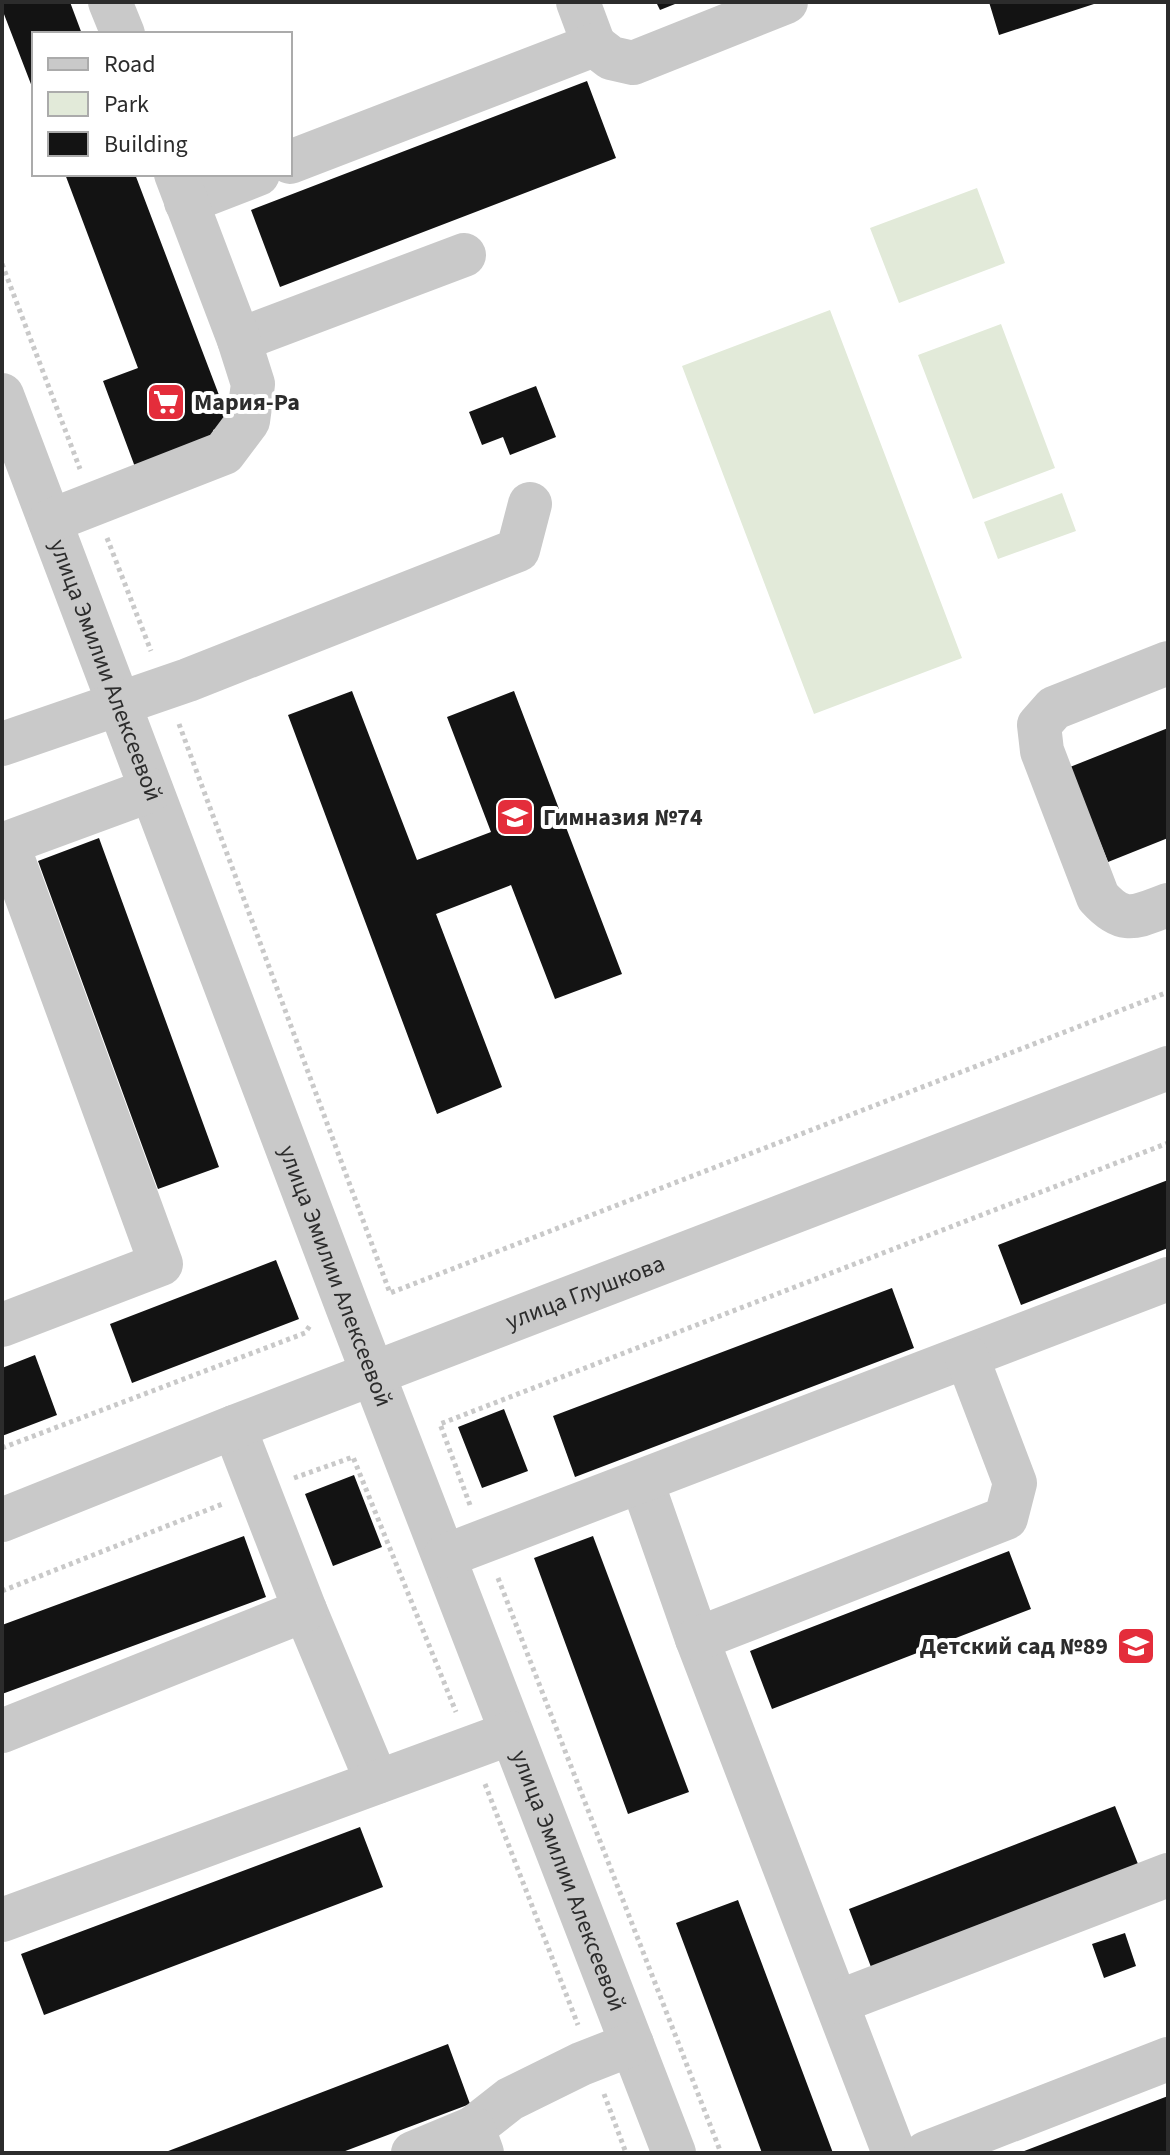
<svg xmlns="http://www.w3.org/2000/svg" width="1170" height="2155" font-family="'Source Sans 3',sans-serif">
<rect width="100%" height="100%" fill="#fff"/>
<path fill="#e2ead9" d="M977,188L1005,263L899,303L870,228Z
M830,310L962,658L814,714L682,366Z
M1001,324L1055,468L973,499L918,355Z
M1062,493L1076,531L998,559L984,522Z"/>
<path fill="#131313" d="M2,2H70L82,34H34V92L2,9Z
M656,2H680L660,10Z
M989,2H1097V3L999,35Z
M587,81L616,158L280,287L251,210Z
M65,174H135L230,424L213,430L219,444L138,475L103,381L138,368Z
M536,386L556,437L510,455L503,437L482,445L469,412Z
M352,691L417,860L491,832L447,717L514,691L622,974L555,999L511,885L436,914L502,1087L437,1114L288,715Z
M1168,728V838L1108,862L1070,767Z
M99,838L219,1167L158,1189L38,861Z
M1168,1180V1248L1021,1305L998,1245Z
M276,1260L299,1319L132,1383L110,1324Z
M892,1288L914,1348L575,1477L553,1416Z
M35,1355L57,1415L2,1436V1368Z
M504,1409L528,1471L482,1488L458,1427Z
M354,1475L382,1547L333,1566L305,1494Z
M244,1536L266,1597L2,1694V1625Z
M593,1536L689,1792L628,1814L534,1558Z
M1009,1551L1031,1609L772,1709L750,1651Z
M1115,1806L1138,1864L871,1967L849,1909Z
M360,1827L383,1887L44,2015L21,1954Z
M738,1900L833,2153H762L676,1923Z
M1125,1933L1136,1966L1104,1978L1092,1944Z
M448,2044L470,2104L340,2153H163Z
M1168,2096V2153H1019Z"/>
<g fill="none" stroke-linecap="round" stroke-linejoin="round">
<path stroke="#c9c9c9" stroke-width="5" stroke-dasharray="4 4" stroke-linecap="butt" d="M2,264L80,469
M107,538L151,651
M179,724L390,1293L1168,992
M2,1448L305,1333L311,1324
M294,1478L353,1457L456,1712
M470,1505L440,1424L1168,1143
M498,1578L721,2153
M2,1591L225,1503
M485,1784L578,2025
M604,2094L626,2153"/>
<g stroke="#c9c9c9" stroke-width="44">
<path d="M110,2L123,34"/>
<path d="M578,2L594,45"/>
<path d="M290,162L594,45L611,58L633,63L786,2"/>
<path d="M186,202L258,174"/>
<path d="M239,340L464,255"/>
<path id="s1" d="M2,395L348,1309L674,2153"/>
<path d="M50,521L224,453L248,421L253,384L239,340L176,174"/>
<path d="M1168,663L1054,708L1039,725L1042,751L1098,897C1124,926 1135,917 1168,905"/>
<path d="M2,744L188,680L518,550L530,504"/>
<path d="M2,1325L161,1264L7,843L151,790"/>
<path d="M234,1427L305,1610L377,1782"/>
<path d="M642,1482L697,1639L894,2153"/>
<path id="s2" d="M2,1520L234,1427L1168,1068"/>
<path d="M445,1556L1168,1279"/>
<path d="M697,1639L1006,1518L1015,1483L967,1357"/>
<path d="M2,1731L305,1610"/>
<path d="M2,1920L511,1733"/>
<path d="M838,2002L1168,1875"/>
<path d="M473,2128L510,2099L581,2064L632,2044"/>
<path d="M413,2153L473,2128L482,2153"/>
<path d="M926,2153L1168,2059"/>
</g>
</g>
<defs>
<g id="supermarket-square" transform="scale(2)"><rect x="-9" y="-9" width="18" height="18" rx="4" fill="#e42d3b" stroke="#fff"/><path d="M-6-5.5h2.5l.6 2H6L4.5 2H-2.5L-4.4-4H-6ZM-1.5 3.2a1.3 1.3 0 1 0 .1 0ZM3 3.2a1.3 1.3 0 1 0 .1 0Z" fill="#fff"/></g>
<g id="school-square" transform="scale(2)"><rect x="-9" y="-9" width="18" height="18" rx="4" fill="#e42d3b" stroke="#fff"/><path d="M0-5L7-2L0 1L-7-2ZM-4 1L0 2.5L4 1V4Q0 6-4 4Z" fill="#fff"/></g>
</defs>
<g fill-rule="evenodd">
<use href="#supermarket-square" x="166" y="402"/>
<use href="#school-square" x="515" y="817"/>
<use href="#school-square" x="1136" y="1646"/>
</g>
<g text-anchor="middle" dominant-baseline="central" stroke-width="8" stroke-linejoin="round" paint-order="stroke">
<g font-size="24" font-weight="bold" fill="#2c2c2c" stroke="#fff" text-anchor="start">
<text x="194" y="402">Мария-Ра</text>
<text x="543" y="817">Гимназия №74</text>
<text x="1108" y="1646" text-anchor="end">Детский сад №89</text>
</g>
<g font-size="24" fill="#2c2c2c" stroke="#fff">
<text stroke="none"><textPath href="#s1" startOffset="294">улица Эмилии Алексеевой</textPath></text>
<text stroke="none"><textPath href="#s1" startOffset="942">улица Эмилии Алексеевой</textPath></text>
<text stroke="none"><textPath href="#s2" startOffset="626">улица Глушкова</textPath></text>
<text stroke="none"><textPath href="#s1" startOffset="1590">улица Эмилии Алексеевой</textPath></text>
</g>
</g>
<rect width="1170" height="2155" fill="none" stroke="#2c2c2c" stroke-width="8"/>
<rect x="32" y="32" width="260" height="144" fill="#ffffff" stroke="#ababab" stroke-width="2"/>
<rect x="48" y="58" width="40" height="12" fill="#c9c9c9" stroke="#ababab" stroke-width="2"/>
<text x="104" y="72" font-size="24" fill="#2c2c2c">Road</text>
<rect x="48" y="92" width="40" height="24" fill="#e2ead9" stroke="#ababab" stroke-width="2"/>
<text x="104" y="112" font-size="24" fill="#2c2c2c">Park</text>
<rect x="48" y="132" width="40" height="24" fill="#131313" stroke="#ababab" stroke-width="2"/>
<text x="104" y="152" font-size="24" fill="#2c2c2c">Building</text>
</svg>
